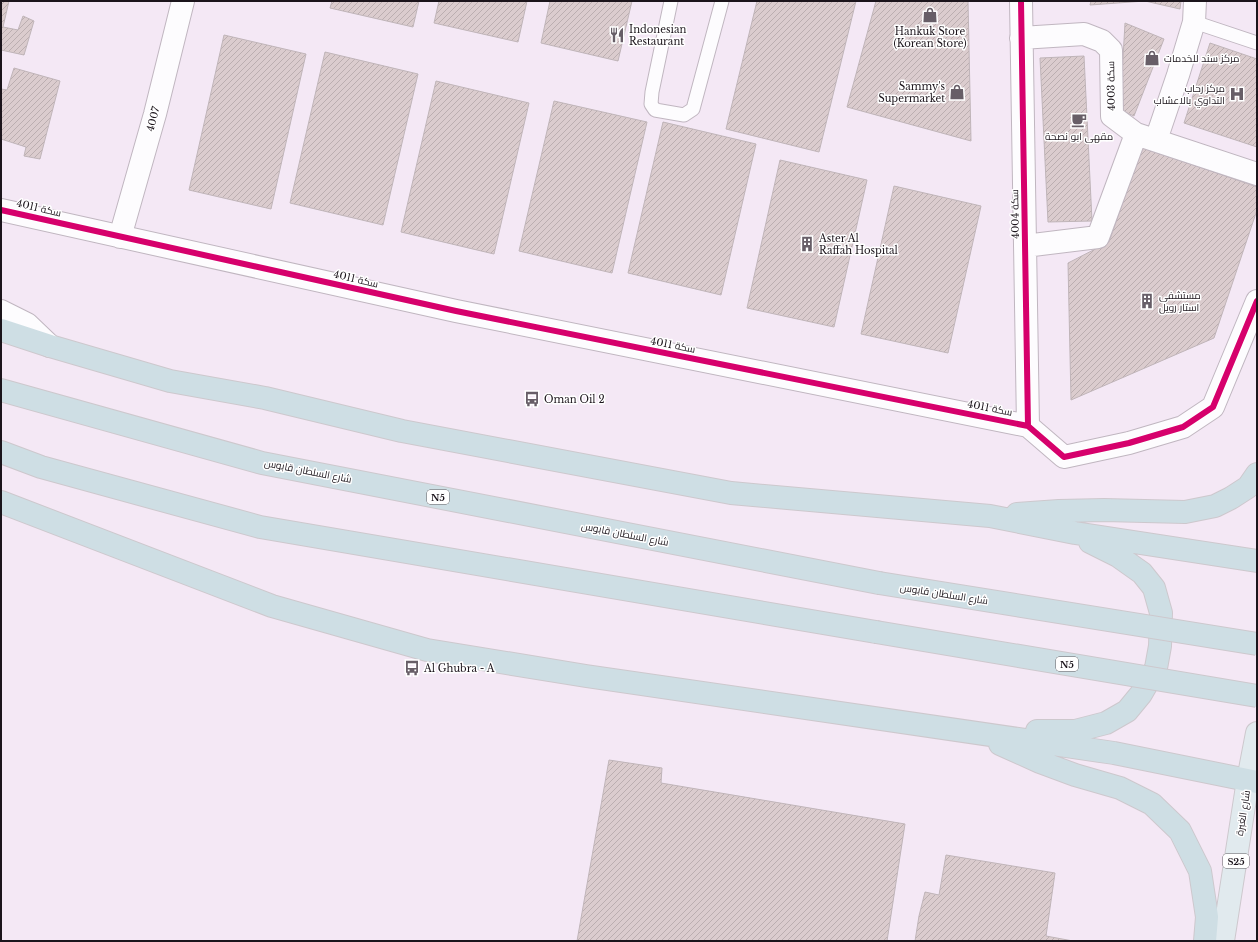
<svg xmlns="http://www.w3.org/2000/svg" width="1258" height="942" font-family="'Libre Baskerville',Cairo,serif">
<defs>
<pattern id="building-hatch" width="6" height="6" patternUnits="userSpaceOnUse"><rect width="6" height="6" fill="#dbccce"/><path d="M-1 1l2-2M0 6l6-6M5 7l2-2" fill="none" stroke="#bbaeb0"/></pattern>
</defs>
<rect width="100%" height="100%" fill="#f4e8f5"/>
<path fill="url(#building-hatch)" stroke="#c0b5b9" d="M1,1H9L3,27L18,30L23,16L34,21L24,55L1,50Z
M332,1H419L413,27L330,8Z
M439,1H527L518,42L434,23Z
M550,1H632L618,61L541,43Z
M757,1H856L819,152L726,129Z
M876,1H968L971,141L847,107Z
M1091,1H1181L1180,9L1145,1L1090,5Z
M1125,23L1164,39L1134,116L1120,110Z
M224,35L306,54L271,209L189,190Z
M1210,43L1257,59V147L1184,123Z
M325,52L418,74L383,225L290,203Z
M1084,56L1092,221L1048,222L1040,58Z
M14,68L60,81L40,159L24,156L26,147L1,139V89L7,90Z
M436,81L529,103L494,254L401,232Z
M554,101L647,122L612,273L519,251Z
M663,122L756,144L721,295L628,273Z
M1142,147L1257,187V210L1214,338L1071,400L1068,263L1109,242Z
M780,160L867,180L834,327L747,308Z
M894,186L981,206L948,353L861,334Z
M609,760L662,768L661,783L905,824L887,941H577Z
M946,855L1055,873L1046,936L1073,941H915L919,916L925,892L939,895Z"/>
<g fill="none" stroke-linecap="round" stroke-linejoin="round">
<g stroke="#c0b6c0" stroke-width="15">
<path id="lane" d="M671,1L652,92L651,104L655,110L684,115L693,109L722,1
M1194,22L1257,43"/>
</g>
<g stroke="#c0b6c0" stroke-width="24">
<path id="street" d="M1021,1L1028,426
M1021,38L1084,34L1102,41L1111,50L1112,116L1136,134L1257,174
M1156,140L1178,75L1194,22L1195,1
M1,210L456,311L1028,426L1064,457L1129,443L1183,427L1213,407L1257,301
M120,237L155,114L183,1
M1025,246L1098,237L1136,134
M1,311L27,324L50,346"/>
</g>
<g stroke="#cdc8cd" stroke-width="24">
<path id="primary" d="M1223,941L1248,780L1257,733"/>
</g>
<g stroke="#cdc8cd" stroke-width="24">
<path id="highway" d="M1,330L50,346L170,381L265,398L402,431L731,493L990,516L1075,533L1257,561
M1,390L262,463L879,583
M1,452L41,467L260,527L876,632
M1,502L272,606L427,650L586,676L1114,753L1257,782
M1017,514L1059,511L1104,510L1185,512L1215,506L1231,498L1248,487L1257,474
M1037,731H1075L1106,723L1127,711L1141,694L1156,668L1160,646L1161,613L1154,588L1142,573L1118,556L1090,542
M1000,744L1040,762L1075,775L1120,788L1152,804L1180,831L1200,871L1207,917L1205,941"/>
</g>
<use href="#lane" stroke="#fdfcfe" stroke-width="13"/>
<use href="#street" stroke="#fdfcfe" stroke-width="22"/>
<use href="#primary" stroke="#e1eaee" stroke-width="22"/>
<use href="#highway" stroke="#cedee4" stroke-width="22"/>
<g stroke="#cdc8cd" stroke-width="24" stroke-linecap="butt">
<path id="highway-bridge" d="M879,583L1257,644
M876,632L1257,696"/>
</g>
<use href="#highway-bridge" stroke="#cedee4" stroke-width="22"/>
<g stroke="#fff" stroke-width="8">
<path id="cycleway" d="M1021,1L1028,426
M1,210L456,311L1028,426L1064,457L1129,443L1183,427L1213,407L1257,301"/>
</g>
<use href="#cycleway" stroke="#d6006c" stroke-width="6"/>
</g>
<defs>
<g id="shop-bare" transform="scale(1.2)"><path d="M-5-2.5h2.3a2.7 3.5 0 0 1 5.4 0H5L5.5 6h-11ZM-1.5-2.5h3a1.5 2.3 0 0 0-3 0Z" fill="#675e67" stroke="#fff" stroke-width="2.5" paint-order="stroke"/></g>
<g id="restaurant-bare" transform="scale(1.2)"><path d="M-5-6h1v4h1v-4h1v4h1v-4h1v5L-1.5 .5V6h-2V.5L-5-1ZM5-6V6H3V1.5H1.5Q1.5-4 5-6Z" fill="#675e67" stroke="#fff" stroke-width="2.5" paint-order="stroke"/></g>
<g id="hospital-bare" transform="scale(1.2)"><path d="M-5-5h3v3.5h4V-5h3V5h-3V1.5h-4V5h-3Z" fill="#675e67" stroke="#fff" stroke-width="2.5" paint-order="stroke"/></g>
<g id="cafe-bare" transform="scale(1.2)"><path d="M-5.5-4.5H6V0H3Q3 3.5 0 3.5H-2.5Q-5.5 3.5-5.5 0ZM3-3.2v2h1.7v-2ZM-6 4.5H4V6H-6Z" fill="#675e67" stroke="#fff" stroke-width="2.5" paint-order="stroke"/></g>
<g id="building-bare" transform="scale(1.2)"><path d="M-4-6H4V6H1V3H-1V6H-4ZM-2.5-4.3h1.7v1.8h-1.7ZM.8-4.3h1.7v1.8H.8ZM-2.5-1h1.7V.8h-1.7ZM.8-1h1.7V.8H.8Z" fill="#675e67" stroke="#fff" stroke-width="2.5" paint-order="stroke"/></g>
<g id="bus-bare" transform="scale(1.2)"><path d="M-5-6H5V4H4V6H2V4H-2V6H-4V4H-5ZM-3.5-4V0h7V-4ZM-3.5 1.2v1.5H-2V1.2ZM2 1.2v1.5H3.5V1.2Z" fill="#675e67" stroke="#fff" stroke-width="2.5" paint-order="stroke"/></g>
</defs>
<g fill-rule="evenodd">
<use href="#shop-bare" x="930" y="15"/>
<use href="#restaurant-bare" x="617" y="35"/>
<use href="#shop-bare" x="1152" y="58"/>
<use href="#shop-bare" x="957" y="92"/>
<use href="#hospital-bare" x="1237" y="94"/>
<use href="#cafe-bare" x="1079" y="120"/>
<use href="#building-bare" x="807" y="244"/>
<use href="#building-bare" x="1147" y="301"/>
<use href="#bus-bare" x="532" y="399"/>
<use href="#bus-bare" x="412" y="668"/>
</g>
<g text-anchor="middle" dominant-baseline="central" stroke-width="3" stroke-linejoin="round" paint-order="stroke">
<g fill="#fff" stroke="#5f5a5f" stroke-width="1">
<rect x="427" y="490" width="22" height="14" rx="3"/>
<rect x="1056" y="657" width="22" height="14" rx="3"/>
<rect x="1223" y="854" width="26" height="14" rx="3"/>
</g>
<g font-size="9" font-weight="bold" fill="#1b141b">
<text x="438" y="497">N5</text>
<text x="1067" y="664">N5</text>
<text x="1236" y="861">S25</text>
</g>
<g font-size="10" fill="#1b141b" stroke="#fff" text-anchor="start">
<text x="629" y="29">Indonesian<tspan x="629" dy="12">Restaurant</tspan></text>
<text x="930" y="31" text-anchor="middle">Hankuk Store<tspan x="930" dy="12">(Korean Store)</tspan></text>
<text x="1164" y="58">مركز سند للخدمات</text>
<text x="945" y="86" text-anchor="end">Sammy's<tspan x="945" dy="12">Supermarket</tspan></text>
<text x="1225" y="88" text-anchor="end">مركز رحاب<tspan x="1225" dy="12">التداوي بالاعشاب</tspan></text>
<text x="1079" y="136" text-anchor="middle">مقهى ابو نصحة</text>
<text x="819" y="238">Aster Al<tspan x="819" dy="12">Raffah Hospital</tspan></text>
<text x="1159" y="295">مستشفى<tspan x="1159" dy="12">استار رويل</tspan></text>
<text x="544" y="399">Oman Oil 2</text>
<text x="424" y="668">Al Ghubra - A</text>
</g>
<g font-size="10" fill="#1b141b" stroke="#fff">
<text transform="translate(1111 86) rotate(-91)">سكة 4003</text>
<text transform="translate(153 119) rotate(-75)">4007</text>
<text transform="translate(39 208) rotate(13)">سكة 4011</text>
<text transform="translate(1015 214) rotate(-91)">سكة 4004</text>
<text transform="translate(356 279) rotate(13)">سكة 4011</text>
<text transform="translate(673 345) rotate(11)">سكة 4011</text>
<text transform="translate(990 408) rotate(11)">سكة 4011</text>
<text transform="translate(308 471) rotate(11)">شارع السلطان قابوس</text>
<text transform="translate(625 534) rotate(11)">شارع السلطان قابوس</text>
<text transform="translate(944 594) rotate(9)">شارع السلطان قابوس</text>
<text transform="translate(1243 813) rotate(-81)">شارع الغبرة</text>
</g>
</g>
<rect width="1258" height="942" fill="none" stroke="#1b141b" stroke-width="4"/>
</svg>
